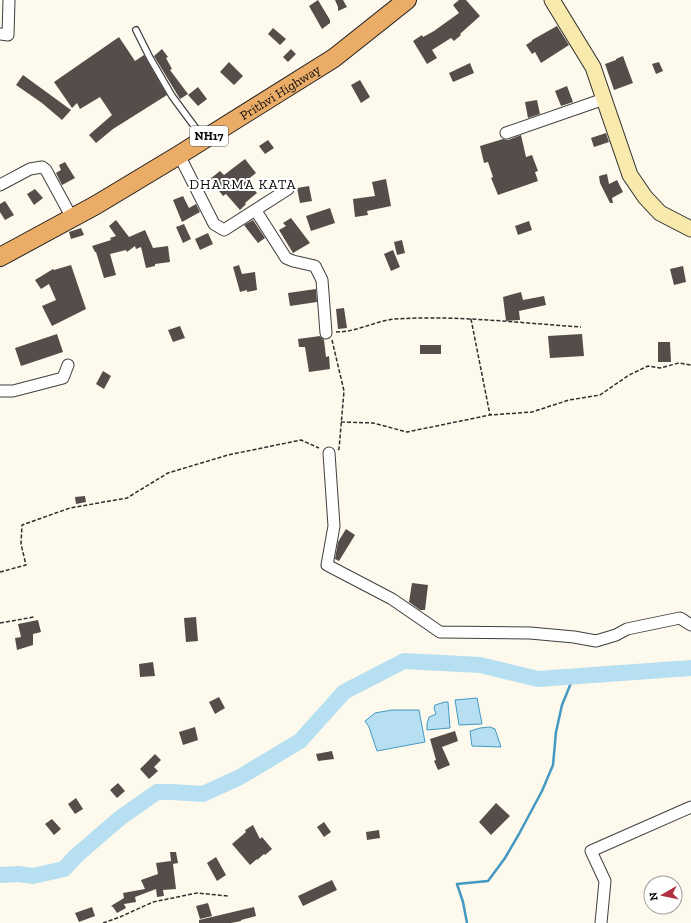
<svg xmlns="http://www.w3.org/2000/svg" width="691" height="923" font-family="'Zilla Slab',serif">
<rect width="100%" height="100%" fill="#fdf9ed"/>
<path fill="#b6dff1" stroke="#4399c1" d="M477,698L482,724L459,725L455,700Z
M445,702H448L450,728L427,730V724L429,717L436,714L434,708L435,705Z
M392,710H419L425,742L377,751L369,727L365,721L375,713Z
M490,727L495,729L501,747L472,746L470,731L480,728Z"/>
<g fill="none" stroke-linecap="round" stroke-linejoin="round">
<path stroke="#4399c1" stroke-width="2.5" d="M467,923L463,902L457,884L488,881L505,858L519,834L542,791L553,765L556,732L562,705L571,683L595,674"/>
<path stroke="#b6dff1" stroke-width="16" d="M0,875L18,874L33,876L64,869L76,856L120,818L157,792H172L203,794L240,777L300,741L344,692L404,661L480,665L538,679L691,668"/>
</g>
<path fill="#544d4a" d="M318,0L330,20V23L322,29L309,6Z
M335,0H343L347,7L338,11V7Z
M459,0H466L480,16L460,34L461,35L454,41L451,38L432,50L437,58L427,64L413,41L422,35L423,37L434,31L459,13L453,5Z
M557,26L569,45L541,63L535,52L532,54L526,45L532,41V40Z
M273,28L286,39L280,45L268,34Z
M119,37L135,61L144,55L167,95L113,129L96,143L89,135L112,115L100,97L80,109L77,103L72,108L54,82Z
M162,49L168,57L166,58L172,69L170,70L188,94L180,99L154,56Z
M291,49L296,54L288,62L283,57Z
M623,56L633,83L614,90L605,64L616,60V59Z
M229,62L243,76L234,85L220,72Z
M659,62L663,71L656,74L652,64Z
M470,63L474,73L453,82L449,73Z
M23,75L71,110L62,120L42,103L16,85Z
M360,80L370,97L361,103L351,85Z
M567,86L573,102L561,106L555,91Z
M198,87L207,99L198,106L188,95Z
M537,100L540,114L528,118L525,102Z
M606,133L609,142L594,147L591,138Z
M521,135L526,157L532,155L538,171L535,172L538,181L498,195L491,178L493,177L488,162L484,163L480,146L503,139L508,140Z
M268,140L274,148L265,154L259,146Z
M245,159L256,173L246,181L257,193L245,203L246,204L240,210L226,194L223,196L210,179L220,171L224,175Z
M65,162L75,178L62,185L56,173L61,170L59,165Z
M607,174L609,184L617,180L623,192L612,198L613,203H610L600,183L599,176Z
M386,179L391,206L367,211L368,215L355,217L353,199L375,196L372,182Z
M309,186L312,201L300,203L297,188Z
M35,189L43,198L34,205L27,194Z
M183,196L189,208L196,204L200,212L182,222L173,200Z
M5,201L14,215L5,220L0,212V204Z
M330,208L335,223L311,231L306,216Z
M291,218L310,243L293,253L279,230L286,226L283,223Z
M116,220L129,237L145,230L153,248L168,246L170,262L155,264V266L146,268L141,247L136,249L135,246L127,252L126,250L110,254L116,275L104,278L96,252H95L92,246L111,240L110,238L116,236L109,226Z
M253,220L265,238L258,243L244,225Z
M529,221L532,230L518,235L515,226Z
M184,224L191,239L183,243L176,227Z
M81,228L84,235L71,239L69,232Z
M208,233L213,244L200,250L195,239Z
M402,240L405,253L397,255L394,242Z
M393,250L400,267L391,271L384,254Z
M71,265L86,309L52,326L42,306L56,300L49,284L41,289L35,280L53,269L54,270Z
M239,265L242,274L255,272L257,290L247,292V290L240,292L233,267Z
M683,266L686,282L674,285L670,269Z
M316,289L317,302L290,306L288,293Z
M521,292L523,300L544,296L546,305L519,311L520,320L506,321L503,297Z
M344,308L347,328L338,329L336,309Z
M180,326L185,338L173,342L168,330Z
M57,334L63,352L21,366L15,348Z
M582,334L584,356L550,358L548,336Z
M320,336L324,340L326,357L329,356L330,369L309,372L305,347H299L298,339Z
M658,342H670L671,362H658Z
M420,345H441V354H420Z
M103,371L111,376L104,389L96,384Z
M85,496L86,502L76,504L75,497Z
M346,529L355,535L339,561L335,559L338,542Z
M412,583L428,585L425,610H420L409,602Z
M196,617L198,641L186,642L184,618Z
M38,620L41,632L33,634V645L17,650L15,638L21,637L18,624Z
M153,662L155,676L140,677L139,664Z
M219,697L225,708L215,714L209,702Z
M195,727L198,740L183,745L179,732Z
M455,731L458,741L442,747L450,765L438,770L434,761L436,760L430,739Z
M332,751L334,759L318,761L316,754Z
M155,754L161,760L154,767L158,771L149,779L140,769Z
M118,783L125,791L117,798L110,790Z
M76,798L83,809L75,814L68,804Z
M496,803L510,816L491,835L479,822Z
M52,819L61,829L54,835L45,824Z
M324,822L331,832L324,837L317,827Z
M253,825L260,839L262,837L272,849L265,855L264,854L257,860V859L250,865L232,844L246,832L245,830Z
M379,830L380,838L367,840L366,832Z
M170,852H176L178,863L173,864L176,889L163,890L164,896L157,897L156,889L135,897L136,902L124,904L126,908L117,913L113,907L111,906L124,898L123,893L145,889L141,880L158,874L156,863L171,861Z
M216,857L226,875L217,881L207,863Z
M332,880L337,890L303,906L298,896Z
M208,903L212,916L200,919L196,906Z
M92,907L95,916L79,922L75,913Z
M254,907L256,916L241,920V921L231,923H199V920Z"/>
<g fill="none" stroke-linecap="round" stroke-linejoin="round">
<g stroke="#3f3f3f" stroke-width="8">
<path id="service" d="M136,30L150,58L172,96L203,138"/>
</g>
<g stroke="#3f3f3f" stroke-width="13">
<path id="minor" d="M0,34L8,35L9,0
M506,133L604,99
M179,155L214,224L224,230L288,189
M0,185L30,169L42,167L46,170L72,218
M256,211L286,258L293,261L315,266L322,280L326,333
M0,391H13L63,378L68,365
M329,453L334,526L327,565L392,599L440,632L530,633L574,637L596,641L616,635L627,629L680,618L691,625
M601,923L605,881L591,851L691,807"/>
</g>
<g stroke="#2e2e2e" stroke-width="17">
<path id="secondary" d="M552,0L593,67L630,175L645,197L660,213L691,229"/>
</g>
<g stroke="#1d1d1d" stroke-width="20">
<g id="trunk">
<path id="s1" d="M0,257L96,205L179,155L334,58L407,0"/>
</g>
</g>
<path stroke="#2e2e2e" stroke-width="1.5" stroke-dasharray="4 2" stroke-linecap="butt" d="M471,319L490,415
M336,332C357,332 375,321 395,319C457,315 519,323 581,327
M332,340L344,391L339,449L338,450
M341,422L373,423L407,432L490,415L532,412L569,400L600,395L629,375L648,366L660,368L679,363L691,365
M0,572L26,565L21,544L22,525L70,508L127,498L168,473L228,455L301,440L319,448
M0,623L34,617
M103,923L120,917L153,902L197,893L228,896"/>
<use href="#service" stroke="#fff" stroke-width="5.5"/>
<use href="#minor" stroke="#fff" stroke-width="11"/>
<use href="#secondary" stroke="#f8eaad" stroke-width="15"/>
<use href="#trunk" stroke="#eaac66" stroke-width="18"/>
</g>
<g text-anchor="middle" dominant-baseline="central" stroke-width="4" stroke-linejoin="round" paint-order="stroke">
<rect fill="#fff" stroke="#555" stroke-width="1" x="190" y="126" width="38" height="20" rx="3"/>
<g font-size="12" font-weight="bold" fill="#0c0c0c">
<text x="209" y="136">NH17</text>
</g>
<g font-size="13" fill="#0c0c0c" stroke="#fff">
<text stroke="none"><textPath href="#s1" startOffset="325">Prithvi Highway</textPath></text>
</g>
<g font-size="14" letter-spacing="1" fill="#0c0c0c" stroke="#fff">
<text x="243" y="184">DHARMA KATA</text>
</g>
</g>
<g transform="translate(663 895) rotate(261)"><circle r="19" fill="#ffffff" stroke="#9e9e9e"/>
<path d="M0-3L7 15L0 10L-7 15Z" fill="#b03040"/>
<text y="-6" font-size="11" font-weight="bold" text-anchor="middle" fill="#0c0c0c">N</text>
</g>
</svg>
